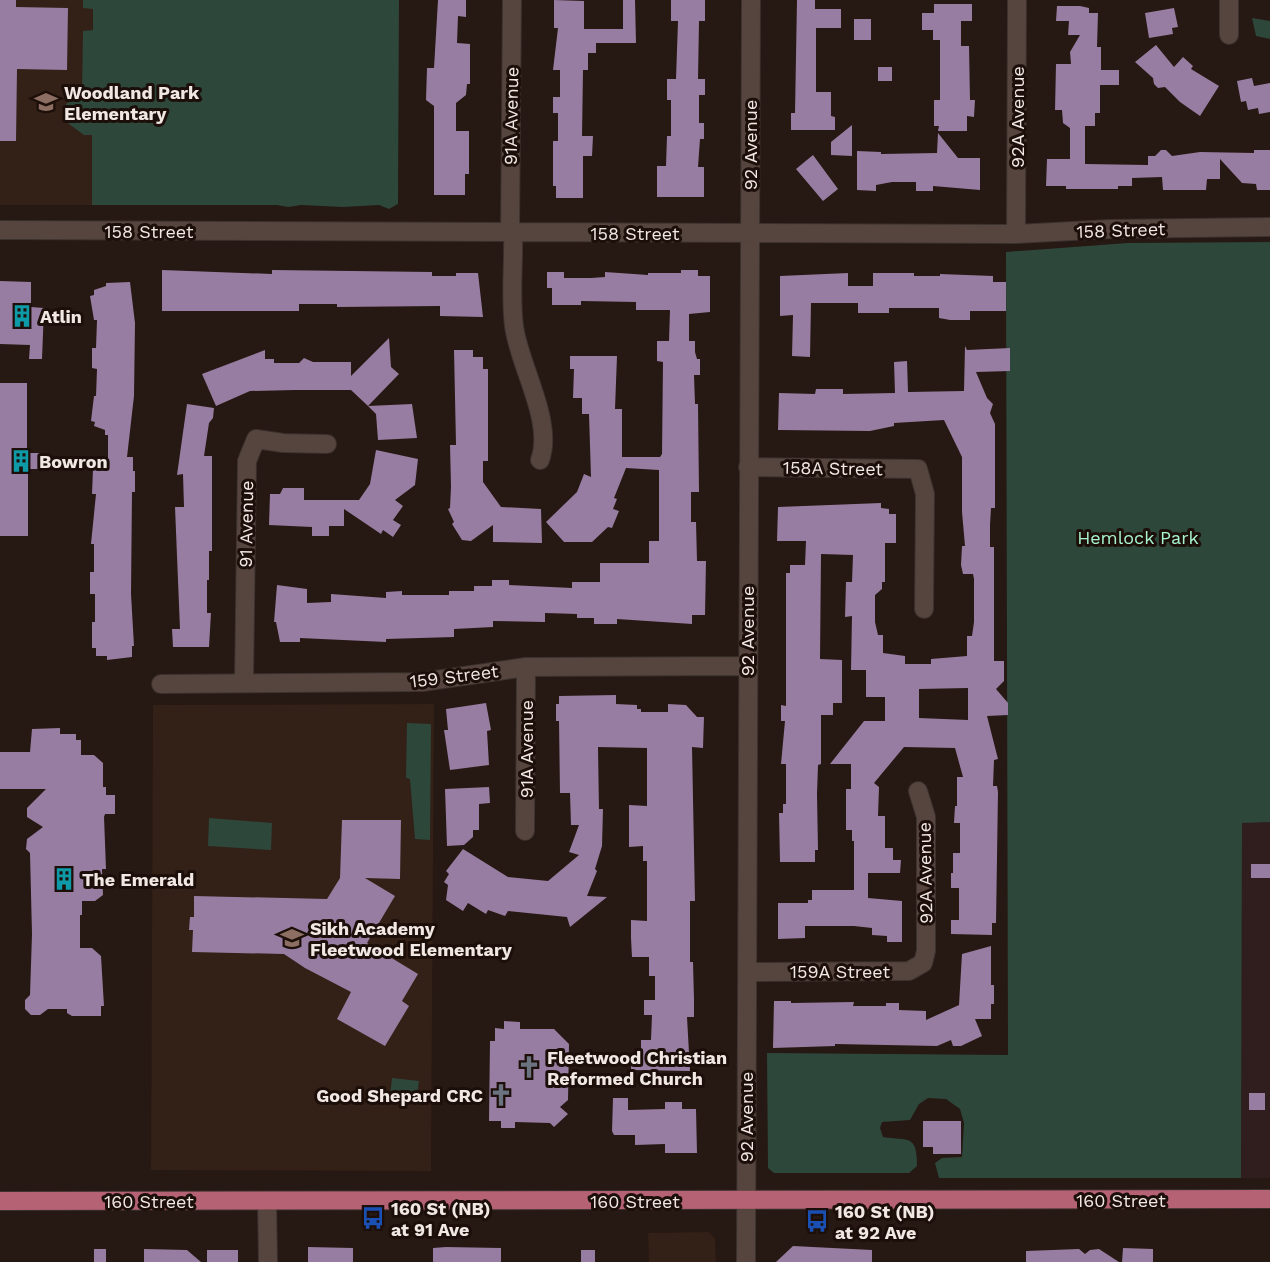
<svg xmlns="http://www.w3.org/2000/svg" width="1270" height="1262" font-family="'Work Sans',sans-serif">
<rect width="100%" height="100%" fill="#261812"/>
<path fill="#332017" d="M0,0H93L92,205H0Z
M434,704L431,1171L151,1170L153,705Z
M709,1232L715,1239L716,1262H649L648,1233Z"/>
<path fill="#301d1d" d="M1242,822H1270V1178H1241Z"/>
<path fill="#2e473b" d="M83,0H399L398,204L389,209L379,205L343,207L301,205L288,207L277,205H92V135H84L65,121L66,104L82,93L83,31L93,30V9L83,8Z
M1252,18L1270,21V39L1256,36Z
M1270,242V822L1242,823L1241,1178H939L935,1163L942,1158L962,1157L964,1123L960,1109L946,1099L928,1098L919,1104L910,1120L882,1122L880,1128L883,1137C909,1141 917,1134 917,1166L909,1173H774L768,1168L767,1053L1008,1055L1006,252L1128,243Z
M407,723L431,724L430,840L415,839L410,779L406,778Z
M209,818L272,823L271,850L208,846Z
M392,1078L419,1081L416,1101L390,1097Z"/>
<path fill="#977da1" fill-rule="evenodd" d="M0,0H16V7L68,8L67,70L17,69L16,141H0Z
M438,0H466V17L458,16L457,43L470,44V84H467L466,95L456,103V131H469V174H465V195H434V106L426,100L427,68H434Z
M554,0L584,1V29H623V0H635L636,43H596V53H588V70H583L582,136H593L592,156H583V198H556V186H553V141H558V113H553V97H560V70H553L558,28H554Z
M671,0H705V21H699L698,79H705V95H699V123H704V139H700L698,167H704V197H657V166H666L667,136H671V100H667V79H676L678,21H671Z
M797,0H815V9H841V28H816V92H831V116L835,117V130H791V113H795Z
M934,4H972V21H961V46H969L970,100H975L974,117L967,116V131H938L939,126H934V100H940V40H933V30H922V13H934Z
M1057,6H1080L1089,8V13H1098L1097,47H1101V70H1119V85H1100V113H1095V126H1085V164L1148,165V156H1155L1161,150H1166L1172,156L1200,152L1254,153V150H1270V190H1257L1256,184L1242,183L1220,159V179H1207L1206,190H1163L1162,177L1132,178V186H1118V189H1066V186H1046L1047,159H1070V128L1063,123L1062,110H1055L1056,64H1071L1070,52L1080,35H1068L1069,21H1056Z
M1174,8L1178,27L1172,28L1173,34L1149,38L1145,13Z
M854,19H871V40H854Z
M1156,45L1174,67L1183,57L1193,66L1191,69L1219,86L1200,116L1180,102L1165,87L1158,88L1154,84L1153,78L1135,62Z
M878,67H892V81H878Z
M1252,78L1254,86L1270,83V112L1259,114L1258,108L1248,110L1246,101L1241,102L1237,81Z
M852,125V156L831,155V142Z
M938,133L958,158H980V190L933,186V191H916V182H892L876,185V191L857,190V151L881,152V154L937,153Z
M813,155L838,189L823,201L796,169Z
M162,270L272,274V270L432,272V276H456V273H478L483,317L440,316V306L337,307V304H299V311H162Z
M681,270H698V276H710V312L689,314V341H695V352L697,359H700V375H694L695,404H698L699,492H691V522H696L697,561H706L705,615H692V624L617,619V624H594V618H577V614L545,613V622L493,621V627L454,629V637L386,639V642L300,638V642H280L276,622H274L277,585L307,589V603L331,602V594L386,598V592L402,591V595H449V591H474V586H492V580H509V585L572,588V582H600V563H649V541H659V470L626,468L614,498L617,499L613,509L619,511L612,528L608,527L592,542H564L546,522L577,492L584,474L591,477L589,414H582V398H573L574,369H570V356H617L615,409H622V457H660L662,454L663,362L657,361V341H669L670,310H636V302L581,301V305H552V288H547V272H564V278H591L605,277V272L648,275V273H681Z
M848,273V286H873V273H914V276H940V274L993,276V282H1006V311H970V320H950L939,318V308H889V313H858V303H811L810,357L792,356L793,315L780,316V276Z
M0,281L31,282V307L44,308L42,359H29L30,345L0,344Z
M130,282L135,323L134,396L127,457H133V471H135V492H132L131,594L134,646H132V657L107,660V656H96V648H92V622H95V594H90V572H94V544H91L96,494H92L93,469H96V463L108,462V435H105V430L94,426L95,422L91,421L94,396H96L97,369L92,368V348H96L97,320H94L90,296L94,295V290L106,286V283Z
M389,338L391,367L399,374L368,406L351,390H295L250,391L216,406L202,374L265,350V359H274V363H299L304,358L313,362H351V376Z
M965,346L967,350L1010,348V371L976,372L987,398L993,404L990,413L995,424V508H991L990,525V547H994V661H1004V681L996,689L1008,703V715L987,716L998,759L994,760L993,786H997L998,792L996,923H992V935L951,934V920H959V888H951V873H953V853H960V823H954L955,806H957V777H963L955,748L904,747L874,783L879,787L878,816H885V848H893V860H901L900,873H868V898L902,901V942H887V936L872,935V928L854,926H805V938L778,939V903H808V900H812V890H854V841H852V830H846V789H851V764H830L864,721H885V697H866V670H851L852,616L845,617L846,582H852L853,555L821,554L820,659L842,660V703H833V715H821V764L818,765L817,794L818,850H815V862H780L779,813H783V804H786V764H781L785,721H781V705L786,706V573H790V565H805L806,541H777L778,507L881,503V508L889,509V514H896V543H885V582H882V589L875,595V622L878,635H883V653L905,656V664H931V659L967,656V636H972L974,622V579L973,574H963L961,565L962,546H965L962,512V457L944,420L894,423V426L870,431L778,430L779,393L815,394L816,389H843V394L895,393L894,362L907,361L908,392L964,391ZM968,688V720L919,718V689Z
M454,350H473V357H483V369H488V461H483V482L501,507L541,509L542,543L493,542V525L471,541L462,540L452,524L454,522L448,509L450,508L451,487L450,445H456Z
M0,383H27V453H42V469H28V536H0Z
M187,404L214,408L213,418L209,423L204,456H212V551H209V580H207V613H211L209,647H173L172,629H180L175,507H184L183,474L177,475Z
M412,404L417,438L378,440L376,414L368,406Z
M376,450L418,459L415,485L395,500L403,506L393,520L401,525L393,537L383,530L381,534L344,509V526H329V536H312V527L269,525L270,494H280L283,488H304V500H359L370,484Z
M616,695V704L637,705V709H641V712H668V704L686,705L697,717H704L703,748L692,747L695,901H690V962H693L694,1000V1017H687L690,1071L631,1070V1054H641V1040H651L652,1015H644V1000H655V976H649V957H632L631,938V920L647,921V861H643V846L629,847V805L647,806V748L598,747L599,809H603L602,846L595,869L597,871L587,896L607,897L570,927L567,917L508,911L505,916L488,910L486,914L468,903L463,911L446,900L448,885L444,882L449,874L446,871L463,849L508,877L548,881L579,855L569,852L579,825H571L570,793H560L559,721H556V704H559V696Z
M486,703L491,730L487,731L489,765L450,770L444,730H448L446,709Z
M60,728V734H76V740H81V755H94L103,763V787H106V795H115V814H105L104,817L106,869H102L103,895L95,901H82V915H80V948H92L101,956L104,1006H101V1016H72L67,1013V1009H48L40,1015H31L25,1009V1000L30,995L32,934L30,853L26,849L27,839L43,827L27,817V808L46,789H0V752H30L32,729Z
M489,787L490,803L479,804V830H473V837L464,845L447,846L445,789Z
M342,820H401L400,879L365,878L395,896L367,943L418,974L402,1001L409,1006L385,1046L337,1019L351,992L305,968L284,954L192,952L193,930H189L190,917H194V896L327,899L340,878Z
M1251,864H1270V878H1251Z
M991,946V985H994V1004H991V1019H975L982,1036L961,1046H953L951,1040L937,1046L835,1044V1046L773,1048L774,1001H791V1003L854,1002L853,1006H886V1003H899V1010L926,1011V1020L959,1005L962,954Z
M504,1021L520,1022V1029H554L569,1044L568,1100L560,1107L568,1114L554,1127L550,1123L515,1122V1128H501V1121H489L490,1041H495V1028L504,1029Z
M1249,1093H1265V1110H1249Z
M613,1098H628V1110L665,1109V1102H682V1109H696L697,1153H665V1144L635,1145V1135H614L612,1131Z
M923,1121H961V1154H933V1147H923Z
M793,1246L872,1250V1262H776Z
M308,1247L353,1248V1262H308Z
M446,1247L501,1248V1262H433V1248Z
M1123,1248L1153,1249V1262H1122Z
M94,1249H106V1262H94Z
M144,1249L187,1250L201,1262H144Z
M1079,1249L1085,1254L1090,1250L1099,1249L1119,1262H1026V1251Z
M207,1250H238V1262H207Z
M581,1250H595V1262H581Z"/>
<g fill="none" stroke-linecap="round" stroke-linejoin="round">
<g stroke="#3b312e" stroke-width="20">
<path id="minor" d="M1229,35V0
M0,230L1016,234L1110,229L1270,227
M510,233L512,0
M513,233C514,264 510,295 514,326C519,366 554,421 540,460
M1016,234L1017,0
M748,467L918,469L925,494L924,609
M244,682L247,461L256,439L283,443L327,444
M161,684L422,682L526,667L747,666
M525,831L526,667
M747,972L909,971L923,963L926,951V817L918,791
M267,1201L268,1262
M746,1262L751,0"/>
</g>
<g stroke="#3b312e" stroke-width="20">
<path id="major" d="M0,1201L1270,1199"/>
</g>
<use href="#minor" stroke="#55453e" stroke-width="18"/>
<use href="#major" stroke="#b66275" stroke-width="18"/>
</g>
<defs>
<g id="school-bare" transform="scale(1.8)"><path d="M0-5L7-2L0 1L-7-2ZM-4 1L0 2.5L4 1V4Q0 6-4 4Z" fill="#8d6e63" stroke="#1c0f09" stroke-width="2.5" paint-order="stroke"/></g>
<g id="building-bare" transform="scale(1.8)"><path d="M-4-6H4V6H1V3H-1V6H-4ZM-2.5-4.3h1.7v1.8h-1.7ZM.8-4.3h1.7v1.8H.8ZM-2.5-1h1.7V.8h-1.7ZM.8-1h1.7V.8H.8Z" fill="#0f9aa8" stroke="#1c0f09" stroke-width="2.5" paint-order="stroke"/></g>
<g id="church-bare" transform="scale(1.8)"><path d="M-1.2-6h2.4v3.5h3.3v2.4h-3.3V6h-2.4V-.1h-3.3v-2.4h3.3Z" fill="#6b7280" stroke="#1c0f09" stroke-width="2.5" paint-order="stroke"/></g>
<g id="bus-bare" transform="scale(1.8)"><path d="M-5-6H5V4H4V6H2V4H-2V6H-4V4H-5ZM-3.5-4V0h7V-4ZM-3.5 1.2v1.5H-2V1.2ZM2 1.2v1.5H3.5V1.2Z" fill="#1a4fb4" stroke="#1c0f09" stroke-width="2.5" paint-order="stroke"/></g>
</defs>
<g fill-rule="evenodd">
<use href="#school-bare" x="46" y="102"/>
<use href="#building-bare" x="22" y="316"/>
<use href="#building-bare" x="21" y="461"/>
<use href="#building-bare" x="64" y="879"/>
<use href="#school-bare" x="292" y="938"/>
<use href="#church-bare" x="529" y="1067"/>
<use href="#church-bare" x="501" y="1095"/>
<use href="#bus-bare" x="373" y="1218"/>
<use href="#bus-bare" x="817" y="1221"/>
</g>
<g text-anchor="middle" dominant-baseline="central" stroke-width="6" stroke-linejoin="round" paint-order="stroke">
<g font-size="18" font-weight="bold" fill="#f1e7e3" stroke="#1c0f09" text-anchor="start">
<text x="64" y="92">Woodland Park<tspan x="64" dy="21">Elementary</tspan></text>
<text x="40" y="316">Atlin</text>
<text x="39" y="461">Bowron</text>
<text x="82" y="879">The Emerald</text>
<text x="310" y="928">Sikh Academy<tspan x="310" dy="21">Fleetwood Elementary</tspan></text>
<text x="547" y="1057">Fleetwood Christian<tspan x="547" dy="21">Reformed Church</tspan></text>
<text x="483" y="1095" text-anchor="end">Good Shepard CRC</text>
<text x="391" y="1208">160 St (NB)<tspan x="391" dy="21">at 91 Ave</tspan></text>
<text x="835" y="1211">160 St (NB)<tspan x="835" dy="21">at 92 Ave</tspan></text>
</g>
<g font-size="18" fill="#f1e7e3" stroke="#1c0f09">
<text transform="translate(511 116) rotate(-89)">91A Avenue</text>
<text transform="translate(1017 117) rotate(-90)">92A Avenue</text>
<text transform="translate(750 145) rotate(-90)">92 Avenue</text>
<text transform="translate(1121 230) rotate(-2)">158 Street</text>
<text x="149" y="231">158 Street</text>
<text x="635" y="233">158 Street</text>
<text transform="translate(833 468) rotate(1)">158A Street</text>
<text transform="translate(246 524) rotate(-89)">91 Avenue</text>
<text transform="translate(747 631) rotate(-90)">92 Avenue</text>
<text transform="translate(454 676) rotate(-7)">159 Street</text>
<text transform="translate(526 749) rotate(-90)">91A Avenue</text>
<text transform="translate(925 873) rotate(-91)">92A Avenue</text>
<text x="840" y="971">159A Street</text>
<text transform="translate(746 1117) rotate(-90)">92 Avenue</text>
<text x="1121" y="1200">160 Street</text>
<text x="149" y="1201">160 Street</text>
<text x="635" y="1201">160 Street</text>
</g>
<g font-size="18" fill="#a8f4cf" stroke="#1c0f09">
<text x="1138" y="537">Hemlock Park</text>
</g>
</g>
</svg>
